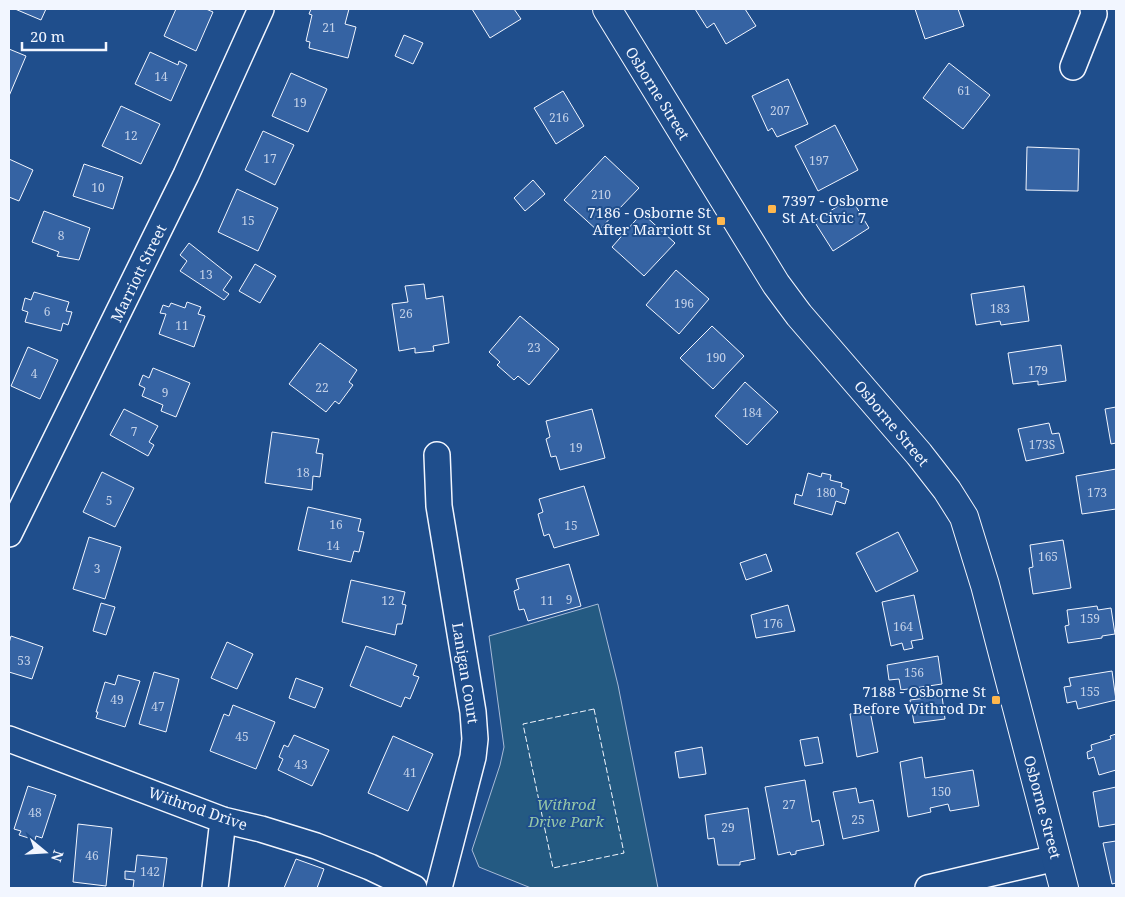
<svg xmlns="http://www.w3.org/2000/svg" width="1125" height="897" font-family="'Noto Serif',serif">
<rect width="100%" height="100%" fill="#1f4e8c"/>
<path fill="#245a82" stroke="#a8bbd7" d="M598,604L618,685L658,888H531L479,867L472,850L500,765L504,747L489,636Z"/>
<path fill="#3563a3" stroke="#f2f6ff" d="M15,9H46L41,20Z
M176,9H206L213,12L196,51L164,36Z
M311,9H349L345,24L356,27L348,58L309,48L310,42L306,41L312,15L309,14Z
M472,9H514L521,19L490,38Z
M695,9H745L756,26L726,44L714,23L707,28Z
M915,9H958L964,26L925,39Z
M404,35L423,43L413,64L395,56Z
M9,49L26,56L9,96Z
M150,52L178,65L179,61L187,65L171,101L135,84Z
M949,63L990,95L963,129L923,98Z
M291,73L327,89L308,132L272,116Z
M788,79L808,124L777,137L772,128L768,131L752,96Z
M563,91L584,126L556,144L534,108Z
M121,106L160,124L141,164L102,146Z
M835,125L858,170L818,191L795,146Z
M263,131L294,145L275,185L245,170Z
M1027,147L1079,149L1078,191L1026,190Z
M605,156L639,188L598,231L564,200Z
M9,159L33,170L19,201L9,197Z
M84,164L123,177L113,209L73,196Z
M533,180L545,194L525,211L514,198Z
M237,189L278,208L258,251L218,232Z
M851,198L869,228L833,251L814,221Z
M44,211L90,228L79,260L57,256L59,252L32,242Z
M642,213L675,243L644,276L612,247Z
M189,243L232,277L223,290L229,294L224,300L180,271L187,261L180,255Z
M255,264L276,276L260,303L239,291Z
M676,270L709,299L679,334L646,305Z
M424,284L426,299L443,296L449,343L433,346L434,351L415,353V348L399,351L392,304L408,302L405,286Z
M1024,286L1029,321L1001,325L1000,321L976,325L971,294Z
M34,292L69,302L66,311L72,312L68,325L63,323L61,331L25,322L28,312L22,310L25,298L31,300Z
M187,302L201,307L198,314L205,316L194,347L159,334L166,314L160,313L163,305L169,307L171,303L185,308Z
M520,316L559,349L529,385L518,376L514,380L497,365L500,362L489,352Z
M712,326L744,356L713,389L680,358Z
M320,343L357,370L349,382L353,385L339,404L335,401L326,412L289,384Z
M1061,345L1066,381L1038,385V381L1013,384L1008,353Z
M28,347L58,360L40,399L11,386Z
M153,368L190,383L176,417L161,411L163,405L142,396L145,388L139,385L143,375L149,378Z
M745,382L778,412L747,445L715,416Z
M1116,407V443L1111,444L1105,409Z
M124,409L158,426L149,442L154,445L148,456L110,435Z
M592,409L605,458L560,470L556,456L551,457L546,439L550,437L546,421Z
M1049,423L1052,434L1059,433L1064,453L1026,461L1018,429Z
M272,432L319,439L316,453L323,454L320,477L313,476L312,490L265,483Z
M1116,469V509L1082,514L1076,476Z
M102,472L134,488L115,527L83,512Z
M808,473L821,477L822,473L831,475L830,480L842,483L841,487L849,490L845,504L836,501L832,515L794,504L796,494L802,496Z
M584,486L599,535L554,548L549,534L544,536L538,514L543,512L539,499Z
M308,507L361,519L358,531L364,532L359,552L354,551L351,562L298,550Z
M898,532L918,571L876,592L856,553Z
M89,537L121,547L105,599L73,589Z
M1063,540L1071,588L1033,594L1029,568L1033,567L1030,545Z
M766,554L772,571L746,580L740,563Z
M569,564L581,606L528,621L524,609L519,610L514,591L519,589L516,579Z
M351,580L405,592L402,604L406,605L402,624H397L395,635L342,622Z
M914,595L923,639L911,641L913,648L904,650L902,643L891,646L882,602Z
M101,603L115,607L106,635L93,631Z
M788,605L795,631L756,638L751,615Z
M1097,606L1098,610L1111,608L1115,634L1102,636V638L1068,643L1065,626L1069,625L1067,610Z
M11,636L43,647L32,679L9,672V643Z
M227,642L253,654L237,689L211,678Z
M366,646L417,665L413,675L419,677L410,699L405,697L401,707L350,686Z
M938,656L942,684L901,690L899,679L889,680L887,665Z
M1112,671L1116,700L1078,709L1076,701L1067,703L1064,687L1071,686L1069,678Z
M154,672L179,679L166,732L139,724Z
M118,675L140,681L125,727L96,718L98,712H96L105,682L115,685Z
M296,678L323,688L315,708L289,698Z
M942,696L945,719L914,723L910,700Z
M233,705L275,722L256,769L210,751L224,714L229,716Z
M870,711L878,752L857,757L850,714Z
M1116,734V770L1099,775L1094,757L1088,759L1087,752L1092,750L1091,745L1111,739L1110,736Z
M294,735L329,750L312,786L278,770L283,759L279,757L284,745L288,747Z
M393,736L433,754L408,811L368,793Z
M818,737L823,763L805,766L800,740Z
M702,747L706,774L679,778L675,752Z
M922,757L925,778L973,770L979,806L950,811L948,804L930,808L931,812L908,817L900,762Z
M805,780L812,822L819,820L824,845L796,851V854L791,855L790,852L778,855L765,787Z
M28,786L56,795L42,838L36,836L35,840L19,835L21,831L14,829Z
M1116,787V824L1099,827L1093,792Z
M856,788L859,803L873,800L879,831L843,839L833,792Z
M748,808L755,859L740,862V865H718L714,838L708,839L705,815Z
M78,824L112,828L106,886L73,882Z
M1116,841V883L1112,884L1103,843Z
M137,855L167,858L163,888H133L134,880L125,879V871L135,872Z
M296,859L324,869L317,888H284Z"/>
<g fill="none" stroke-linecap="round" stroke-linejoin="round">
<g stroke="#f2f6ff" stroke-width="28">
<path id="minor" d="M1073,67L1094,14L1093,9
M437,455L439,506L473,712L475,739L473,757L439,888
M9,534L186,175L261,9
M9,739L223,820L261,829L316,846L370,867L414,888
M215,888L223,820
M928,888L1056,858"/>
</g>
<g stroke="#f2f6ff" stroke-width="30">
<path id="tertiary" d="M607,9L776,284L799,315L919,454L947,490L964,517L985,585L1064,888"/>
</g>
<use href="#minor" stroke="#1f4e8c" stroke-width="25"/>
<use href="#tertiary" stroke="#1f4e8c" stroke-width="28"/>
<path stroke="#f2f6ff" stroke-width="1" stroke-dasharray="6 2.5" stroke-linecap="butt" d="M594,709L624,853L553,868L523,724Z"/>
</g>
<g fill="#ffb74d" stroke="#1f4e8c" stroke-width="2">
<rect x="767" y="204" width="10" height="10" rx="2.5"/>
<rect x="716" y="216" width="10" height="10" rx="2.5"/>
<rect x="991" y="695" width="10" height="10" rx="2.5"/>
</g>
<g text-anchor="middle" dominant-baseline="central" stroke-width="4" stroke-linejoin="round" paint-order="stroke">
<g font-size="12" fill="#c3d1e8">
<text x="329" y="27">21</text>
<text x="161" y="76">14</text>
<text x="964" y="90">61</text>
<text x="300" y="102">19</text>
<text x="780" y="110">207</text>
<text x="559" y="117">216</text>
<text x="131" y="135">12</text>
<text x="270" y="158">17</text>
<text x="819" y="160">197</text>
<text x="98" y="187">10</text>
<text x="601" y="194">210</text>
<text x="248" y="220">15</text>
<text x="61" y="235">8</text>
<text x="206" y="274">13</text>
<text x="684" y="303">196</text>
<text x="1000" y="308">183</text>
<text x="47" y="311">6</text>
<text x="406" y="313">26</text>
<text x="182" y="325">11</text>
<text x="534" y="347">23</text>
<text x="716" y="357">190</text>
<text x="1038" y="370">179</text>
<text x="34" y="373">4</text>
<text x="322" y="387">22</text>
<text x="165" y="392">9</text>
<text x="752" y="412">184</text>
<text x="134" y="431">7</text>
<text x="1042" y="444">173S</text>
<text x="576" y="447">19</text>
<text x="303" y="472">18</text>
<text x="826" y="492">180</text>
<text x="1097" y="492">173</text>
<text x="109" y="500">5</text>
<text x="336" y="524">16</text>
<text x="571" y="525">15</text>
<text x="333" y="545">14</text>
<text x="1048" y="556">165</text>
<text x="97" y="568">3</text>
<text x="569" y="599">9</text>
<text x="388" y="600">12</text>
<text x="547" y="600">11</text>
<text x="1090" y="618">159</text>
<text x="773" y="623">176</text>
<text x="903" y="626">164</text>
<text x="24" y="660">53</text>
<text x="914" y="672">156</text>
<text x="1090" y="691">155</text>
<text x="117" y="699">49</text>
<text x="158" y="706">47</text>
<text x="242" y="736">45</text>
<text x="301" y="764">43</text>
<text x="410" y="772">41</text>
<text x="941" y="791">150</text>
<text x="789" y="804">27</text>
<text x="35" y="812">48</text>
<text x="858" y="819">25</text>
<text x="728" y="827">29</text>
<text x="92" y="855">46</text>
<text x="150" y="871">142</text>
</g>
<g font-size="15" fill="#f2f6ff" stroke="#1f4e8c">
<text transform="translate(658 93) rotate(58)">Osborne Street</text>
<text transform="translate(138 273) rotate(-64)">Marriott Street</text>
<text transform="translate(892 423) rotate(50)">Osborne Street</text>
<text transform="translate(466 673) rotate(81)">Lanigan Court</text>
<text transform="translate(1043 807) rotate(75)">Osborne Street</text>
<text transform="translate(198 808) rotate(19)">Withrod Drive</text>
</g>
<g font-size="15" fill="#f2f6ff" stroke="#1f4e8c" text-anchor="end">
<text x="782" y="200" text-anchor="start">7397 - Osborne<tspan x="782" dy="17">St At Civic 7</tspan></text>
<text x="711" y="212">7186 - Osborne St<tspan x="711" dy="17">After Marriott St</tspan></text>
<text x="986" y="691">7188 - Osborne St<tspan x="986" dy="17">Before Withrod Dr</tspan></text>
</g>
<g font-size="15" font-style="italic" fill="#97c8a6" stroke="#1f4e8c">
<text x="566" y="804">Withrod<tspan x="566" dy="17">Drive Park</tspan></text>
</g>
</g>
<rect width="1125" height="897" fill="none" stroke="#f2f6ff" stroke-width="20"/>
<g transform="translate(45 852) rotate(108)" stroke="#1f4e8c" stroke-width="4" paint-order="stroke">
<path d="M0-4L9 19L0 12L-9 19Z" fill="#f2f6ff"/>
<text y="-8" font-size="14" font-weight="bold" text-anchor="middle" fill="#f2f6ff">N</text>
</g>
<path d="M22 42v8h84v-8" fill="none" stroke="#f2f6ff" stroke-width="2.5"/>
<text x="30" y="42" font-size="15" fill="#f2f6ff" stroke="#1f4e8c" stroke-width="4" paint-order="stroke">20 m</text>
</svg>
